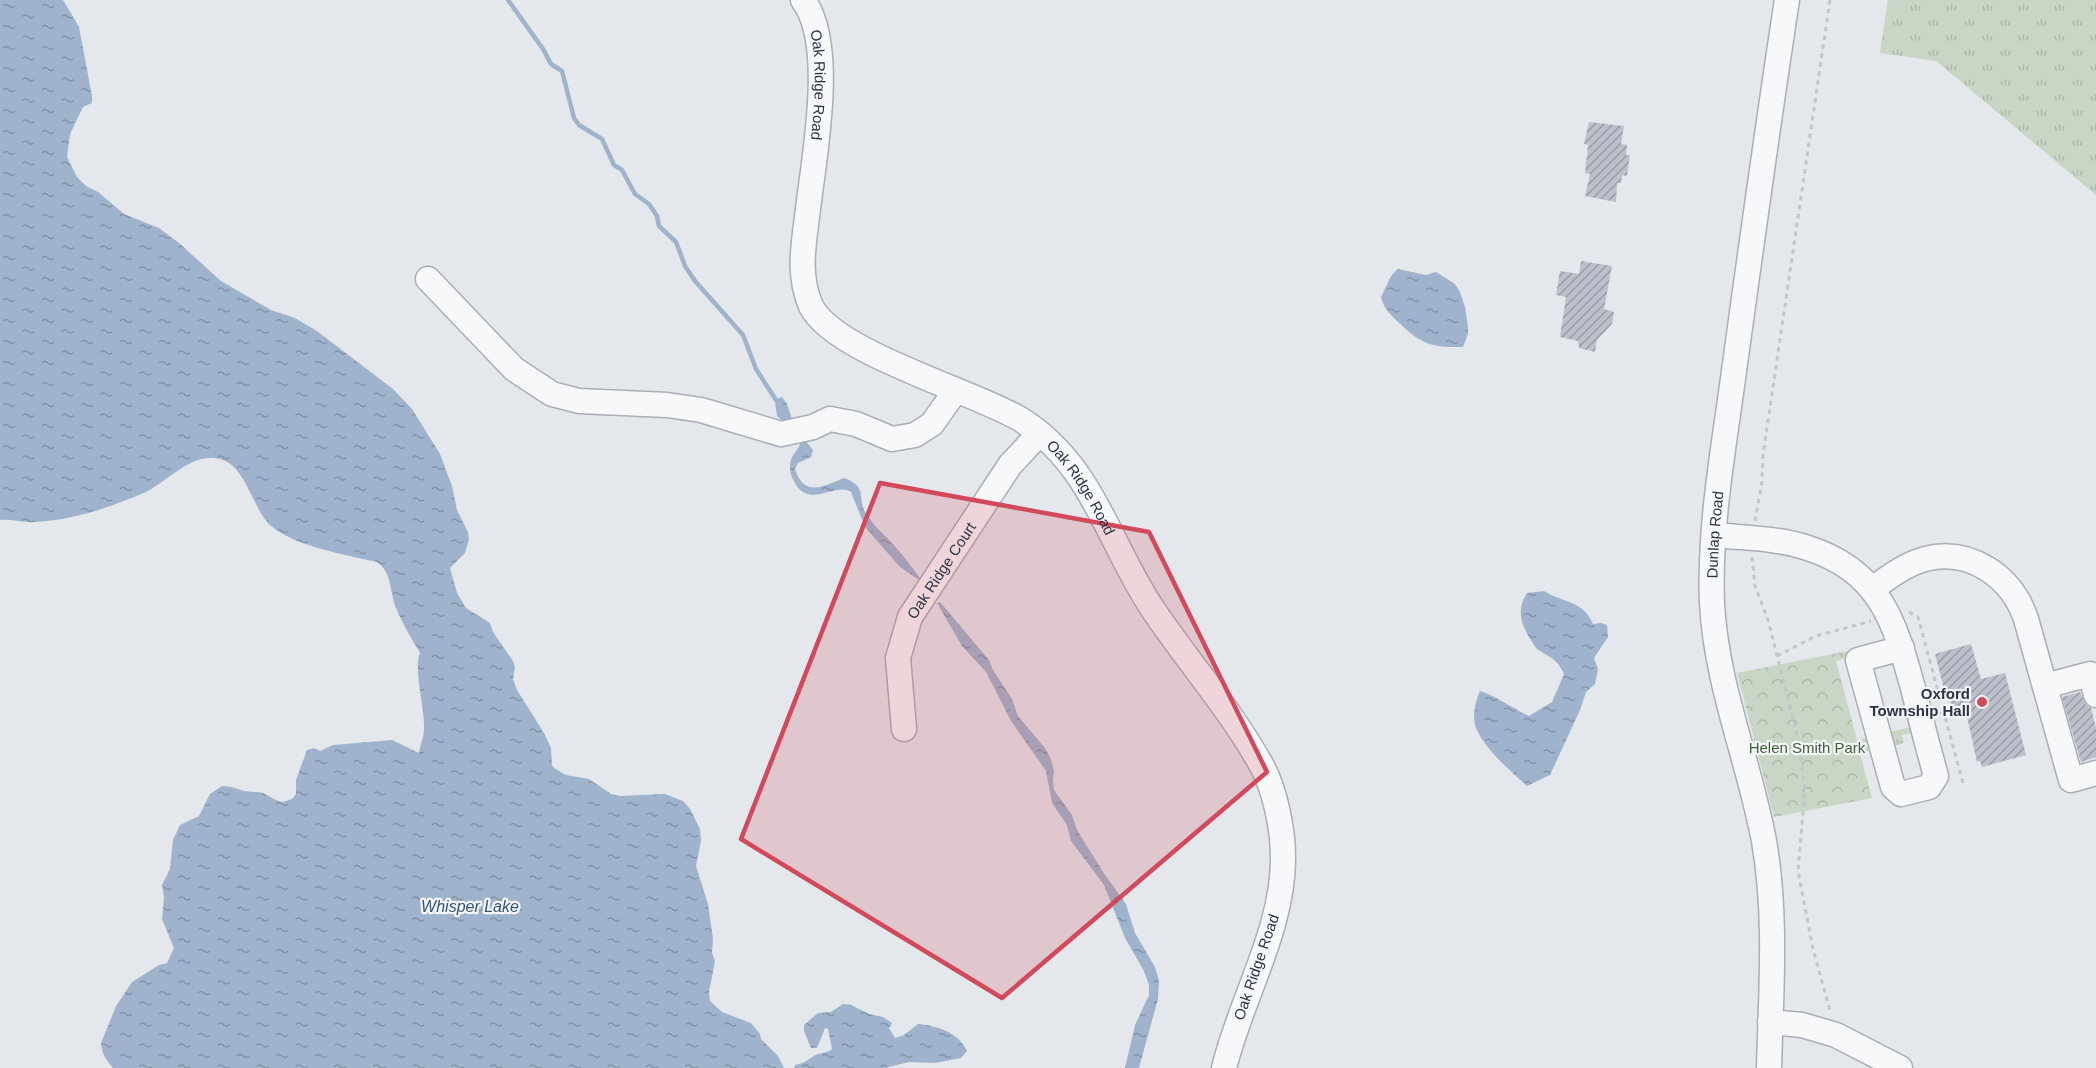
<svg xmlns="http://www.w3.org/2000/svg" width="2096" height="1068" font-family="Arial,sans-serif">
<defs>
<pattern id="grass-tufts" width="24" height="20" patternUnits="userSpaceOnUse" patternTransform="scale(1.5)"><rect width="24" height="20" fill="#c9d6c5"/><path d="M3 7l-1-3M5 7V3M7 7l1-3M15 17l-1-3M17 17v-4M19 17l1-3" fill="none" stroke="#adb8ab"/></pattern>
<pattern id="park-crowns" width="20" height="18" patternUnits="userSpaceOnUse" patternTransform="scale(1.5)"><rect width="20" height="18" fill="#c9d6c5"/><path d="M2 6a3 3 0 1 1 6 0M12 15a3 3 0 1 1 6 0" fill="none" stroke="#adb8ab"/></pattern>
<pattern id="water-ripples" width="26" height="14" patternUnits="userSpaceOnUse" patternTransform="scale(1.5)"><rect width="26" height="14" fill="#9fb4cc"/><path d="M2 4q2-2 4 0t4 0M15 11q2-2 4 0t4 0" fill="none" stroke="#8293a7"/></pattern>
<pattern id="building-hatch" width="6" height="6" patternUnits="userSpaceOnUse" patternTransform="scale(1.5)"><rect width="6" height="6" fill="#bbc0ca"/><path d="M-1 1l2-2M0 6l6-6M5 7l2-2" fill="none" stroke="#989da6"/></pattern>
</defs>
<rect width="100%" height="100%" fill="#e4e7ec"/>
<path fill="url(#grass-tufts)" d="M1888,0H2096V195L1936,61L1880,53Z
M1911,727L1914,732L1902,735L1904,743L1892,746L1890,732Z"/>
<path fill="url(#park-crowns)" d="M1848,651L1846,658L1836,661L1857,740L1867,738L1871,750L1860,754L1872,798L1774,817L1737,673Z"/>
<path fill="url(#water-ripples)" d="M0,0H63L79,27L92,96V103L83,107L70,134L67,157L77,177L86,186L98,192L124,214L159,228L179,243L221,281L271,310L295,318L317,331L393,389L412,409L440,454L452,486L457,510L468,532L469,539L465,553L450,568L457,593L466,608L490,623L493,632L513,661L515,667L513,679L517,690L544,733L551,748L552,765L554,768L566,775L589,779L611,794L620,796L665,794L683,801L690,809L700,829L701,841L696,866L708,904L713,939L712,953L715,961L709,992L710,1001L722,1012L751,1023L760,1034L761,1039L778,1056L784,1068H113C106,1060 102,1054 101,1043L116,1006L132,982L159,965L167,963L174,948L162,919L164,897L162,885L170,869L173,840L180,825L199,816L210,794L222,786L232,787L244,791L263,793L278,801L283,802L292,799L296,794V780L307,750L314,748L320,751L333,745L392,740L419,753C420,745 424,737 424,729C425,709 413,668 420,653C412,639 403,625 397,610C389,593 393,573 377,562C346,555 293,546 270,525C253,509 246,468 223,460C193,450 170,480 146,492C111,507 74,520 36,522C24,523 12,519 0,520Z
M1398,269L1426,275L1436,272L1455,284L1460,292L1465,307L1468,327V334L1463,347C1429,348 1420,343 1396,320C1389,313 1383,307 1381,297L1391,276Z
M782,397L787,404L795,428L813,450L811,457L798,463L795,469C804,498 824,486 844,478C868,487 857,496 865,512C870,520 876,527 883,534C897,547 909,563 920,578L919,580L900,567L865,527L851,492C835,481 807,512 793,479C790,474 789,466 791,460C793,454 798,450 800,444L789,427L777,416L775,402L779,398Z
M1544,591C1563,603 1583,600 1593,624L1601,623L1607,625L1608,637L1594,658L1598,669L1595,684L1586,692L1580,710L1550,775L1527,786C1510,770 1486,751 1476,728C1472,718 1475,701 1480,691C1498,697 1512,708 1529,716L1552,702L1564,674C1557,658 1550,658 1537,649C1534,646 1532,641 1529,637C1520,622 1517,608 1527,593Z
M940,602L989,660L993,670L1012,699L1018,716L1045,748L1051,759L1054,771L1053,780L1054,790L1072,815L1077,830L1103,872L1126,904L1135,933L1155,967L1159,981L1158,999L1139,1068H1125L1135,1025L1149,995V985L1144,971L1125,938L1104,885L1071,841L1067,825L1052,803L1046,771L1011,721L986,672L962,646L937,603Z
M843,1004L851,1005L869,1014L883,1017L892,1023L889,1028L895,1038L904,1035L918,1024C938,1026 958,1032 967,1051L961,1058L935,1063L909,1062L885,1068H794L795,1065C807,1063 808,1058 818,1054C824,1052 827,1053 832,1049L828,1029L825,1028L817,1048H811L804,1031V1025L818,1013L831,1012Z"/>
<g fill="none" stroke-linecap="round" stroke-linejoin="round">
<path stroke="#9fb4cc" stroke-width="4.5" d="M508,0L543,49L551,64L562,71L574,118L579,125L602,139L614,165L622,170L635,194L649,204L657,216L659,226L676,242L685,266L695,281L743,335L756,369L776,400"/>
</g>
<path fill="url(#building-hatch)" d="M1589,122L1624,126L1621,144L1627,145L1626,155H1630L1627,176L1622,175L1621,183H1617L1616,202L1585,196L1590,174L1585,173L1588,145L1584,144Z
M1581,261L1612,266L1604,309L1614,312L1612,324L1597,340L1595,352L1579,348L1578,341L1560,337L1566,297L1556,295L1560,271L1579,274Z
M1971,644L1981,679L2005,673L2026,755L1982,767L1980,761L1977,762L1966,712L1954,715L1948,692L1945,693L1935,654Z
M2080,692L2086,705L2091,708L2096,728V757L2081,762L2062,697Z"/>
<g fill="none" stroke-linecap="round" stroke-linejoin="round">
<g stroke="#a9aeb7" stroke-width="27">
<g id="minor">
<path id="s1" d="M803,0C837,45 813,162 807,217C803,247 798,277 811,306C833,352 973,391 1020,419C1092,463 1108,542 1152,608C1188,662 1232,711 1263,768C1275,791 1283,830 1283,856C1284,929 1241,998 1224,1068"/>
<path d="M428,279L514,369L552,394L579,401L667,405L701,410L781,434L813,427L830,419L856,424L892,439L915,435L932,424L956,390"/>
<path d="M1714,535C1744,538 1776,538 1805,547C1879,570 1894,619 1913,688C1920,717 1928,747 1936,776L1929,787L1901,794L1893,787L1858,660L1902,648"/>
<path d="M1873,589C1888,577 1906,564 1925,559C1970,547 2012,577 2026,619L2071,780L2096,773"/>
<path d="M2045,686L2090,674L2096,695"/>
<path id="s2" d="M904,729L898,658L910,617L1010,465L1039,434"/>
<path d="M1770,1022L1802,1025L1836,1035L1900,1068"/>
<path id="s3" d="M1769,1068C1771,993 1777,915 1764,841C1749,761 1716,684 1712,603C1709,525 1724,447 1734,371C1751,247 1768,123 1787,0"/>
</g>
</g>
<path stroke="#c2c5cb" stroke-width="3" stroke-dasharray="4.5 4.5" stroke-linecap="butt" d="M1755,521L1762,482L1763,455L1830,0
M1752,557L1755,586L1768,620L1796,730L1805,788L1798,871L1813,949L1831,1014
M1909,612L1918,617L1940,699L1935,700
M1777,656L1816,636L1871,621
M1940,714L1944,713L1963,783"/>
<use href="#minor" stroke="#f7f8fa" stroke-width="24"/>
</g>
<path fill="#d1495b" fill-opacity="0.2" stroke="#d1495b" stroke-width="4.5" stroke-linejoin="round" d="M880,483L1149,532L1267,772L1002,998L741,839Z"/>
<circle fill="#d1495b" stroke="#f4f6f9" stroke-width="2" cx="1982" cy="702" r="6"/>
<g text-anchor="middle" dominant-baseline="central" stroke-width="4.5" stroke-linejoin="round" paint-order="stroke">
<g font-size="15" fill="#2b3445" stroke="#f4f6f9">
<text stroke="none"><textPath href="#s1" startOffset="88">Oak Ridge Road</textPath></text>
<text stroke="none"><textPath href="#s1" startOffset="645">Oak Ridge Road</textPath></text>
<text stroke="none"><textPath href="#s3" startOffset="540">Dunlap Road</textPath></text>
<text stroke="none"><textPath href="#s2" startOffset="170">Oak Ridge Court</textPath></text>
<text transform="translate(1256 967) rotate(-71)">Oak Ridge Road</text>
</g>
<g font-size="15" font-weight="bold" fill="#2b3445" stroke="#f4f6f9" text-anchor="end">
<text x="1970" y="693">Oxford<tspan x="1970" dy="17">Township Hall</tspan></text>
</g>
<g font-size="15" fill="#3f6138" stroke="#f4f6f9">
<text x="1807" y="747">Helen Smith Park</text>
</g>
<g font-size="16" font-style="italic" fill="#34527a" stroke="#f4f6f9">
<text x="470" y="906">Whisper Lake</text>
</g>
</g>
</svg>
